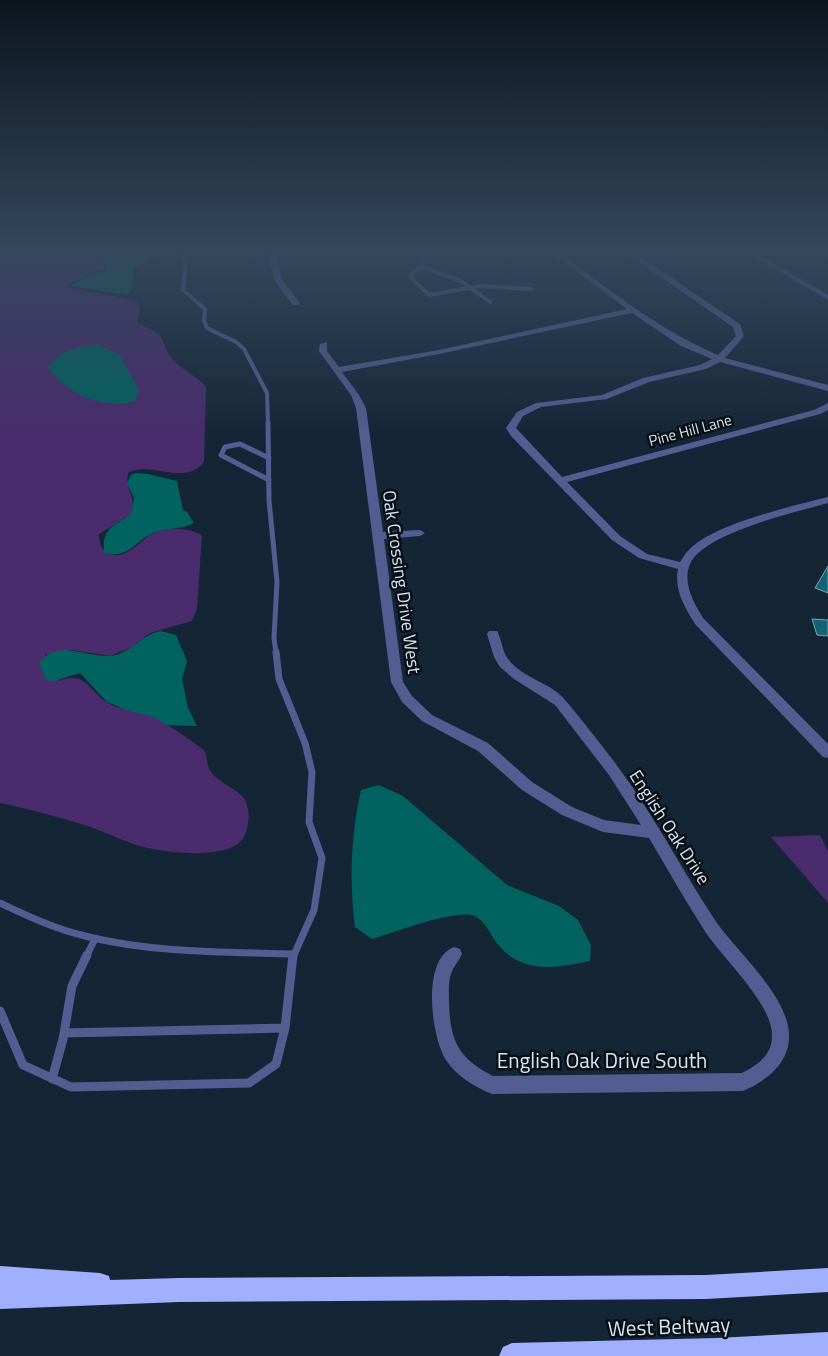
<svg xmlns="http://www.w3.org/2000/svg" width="828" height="1356" font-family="'Titillium Web',sans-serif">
<rect width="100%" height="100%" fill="#142636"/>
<path fill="#492b6e" d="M0,248H91L104,265V269L69,283L67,287L137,301L140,310L137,323C170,336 156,336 173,360C180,368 197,376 206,387L204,462C185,487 151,460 128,473C125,492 137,494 131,514L99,534C98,552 113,561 129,551C138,546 145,537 154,533C168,527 191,527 202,536L197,609L192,621L150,633L132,647L110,656L72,650L45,655L59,681C85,671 88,689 106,702C120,711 138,709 153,716C160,720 203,747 205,752C208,759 206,766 212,773C220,783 233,787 242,796C252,806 250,833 240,842C222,859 167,853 144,847C125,842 107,833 88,826C59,817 29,809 0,803Z
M820,835L828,851V903L771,837Z"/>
<path fill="#01625f" d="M91,248H150L153,256L150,260L133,269L132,289L128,295L71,286L79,280L107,270V265Z
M97,344L119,354L139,390L134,402C98,407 72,397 48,368C59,350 78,347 97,344Z
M136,473L148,474L177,481L183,510L187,512L194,523C183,529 168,528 156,532C136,539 129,560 104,553C102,527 113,527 131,514L134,498L127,483L131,475Z
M161,631L176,635L187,661L182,679L188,708L197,726L166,725L154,717L129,711L107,702L80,673L51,682L45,678L39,663C56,639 84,656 108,656C129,656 141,634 161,631Z
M379,785L403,796L507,885L559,906L578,920L591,945L590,961C552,969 516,975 492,936C488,929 481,917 472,915C449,911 396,932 372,939L355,927C349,882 351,834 361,790Z"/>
<path fill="#136275" stroke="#82a3ad" d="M828,566V593L815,588Z
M812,619L828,620V636L817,635Z"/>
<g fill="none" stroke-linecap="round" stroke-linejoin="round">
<path stroke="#535d91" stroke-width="4" d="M180,248L186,261L183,290L205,309L204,321L207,328L236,342L244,349L267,393L268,423
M422,248L421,267L411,274V278L429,295L480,286L531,289
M439,252L455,248
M421,267L461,281L490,302"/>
<path stroke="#535d91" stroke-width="5" d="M268,422L269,500L277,582L274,638L276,653
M269,458L240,444L225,447L221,455L269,480"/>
<path stroke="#535d91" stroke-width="7" d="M276,652L279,679L305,743L312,772L309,822L322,858L314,910L293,957
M0,903C28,916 55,929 85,936C152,953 224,952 293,954
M86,957L95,939"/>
<path stroke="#535d91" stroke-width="9" d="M0,1011L23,1065L71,1087L249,1083L276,1064L285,1028L293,955
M64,1033L285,1028
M52,1079L63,1039L72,986L87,955"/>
<path fill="#535d91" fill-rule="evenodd" d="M267,248H274L282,280L300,303L299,305H293L274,280Z
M545,248H553C606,287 657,329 718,355L736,336L733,327L619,248H627L740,324L744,336L725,358L828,385V391L720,362L706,369L649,382L607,399L541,407L523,416L516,428L562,477L814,410L828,403V410L820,414L567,482L620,536L647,554L680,562C683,558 685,553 689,550C713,524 793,506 828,497V503C796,512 703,533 690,564C682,583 694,603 703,618L828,744V758L823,757L695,624C684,606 674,590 678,569L639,558L612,540L511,436L506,428L517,412L536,403L602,395L643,378L700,365L712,359L681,346L632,313L439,354L342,372L359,395L366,408L383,532L420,530L425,533L420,536L384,539L403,682L412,696L432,715L488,743L532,782L572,807L604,820L641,825L609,775L555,705L514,679L500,667L494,657L487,634L489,631H497C502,640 502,651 508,659C523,679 551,682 566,701C590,730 614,760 635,791C664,834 688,880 717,923C739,954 786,994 789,1033C791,1062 767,1081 743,1091L492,1094C475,1087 456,1076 446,1060C431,1037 421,959 454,947L460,949L462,954C459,961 453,967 451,974C448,983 449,993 449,1001C450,1041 458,1058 493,1076L742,1073C758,1065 773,1054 772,1034C771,1003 724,959 706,933C686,902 668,870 649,838L603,832L562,815L522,790L478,751L422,721L402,702L391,682L356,408L351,395L319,351L320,344L327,342V351L339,367L439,350L627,309Z
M740,248H748L828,295V300Z"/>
<path fill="#a0b0fe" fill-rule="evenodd" d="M0,1266L100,1273L109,1276L110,1280L179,1278L706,1275L828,1268V1292L706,1299L179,1302L0,1309Z
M828,1332V1356H499L503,1347L512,1343L717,1338Z"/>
</g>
<linearGradient id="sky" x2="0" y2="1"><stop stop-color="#0b151e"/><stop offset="0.57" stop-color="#34475d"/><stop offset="1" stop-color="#34475d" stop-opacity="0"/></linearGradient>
<rect width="828" height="438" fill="url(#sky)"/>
<g text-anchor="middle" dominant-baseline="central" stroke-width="5" stroke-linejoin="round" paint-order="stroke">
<g font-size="15" fill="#d8e4ef" stroke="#070e16">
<text transform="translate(690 430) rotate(-15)">Pine Hill Lane</text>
</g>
<g font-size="18" fill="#d8e4ef" stroke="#070e16">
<text transform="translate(402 582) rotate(82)">Oak Crossing Drive West</text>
<text transform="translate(670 827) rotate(57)">English Oak Drive</text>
</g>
<g font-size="21" fill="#d8e4ef" stroke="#070e16">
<text x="602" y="1060">English Oak Drive South</text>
<text transform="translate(669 1326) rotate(-2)">West Beltway</text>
</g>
</g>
</svg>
